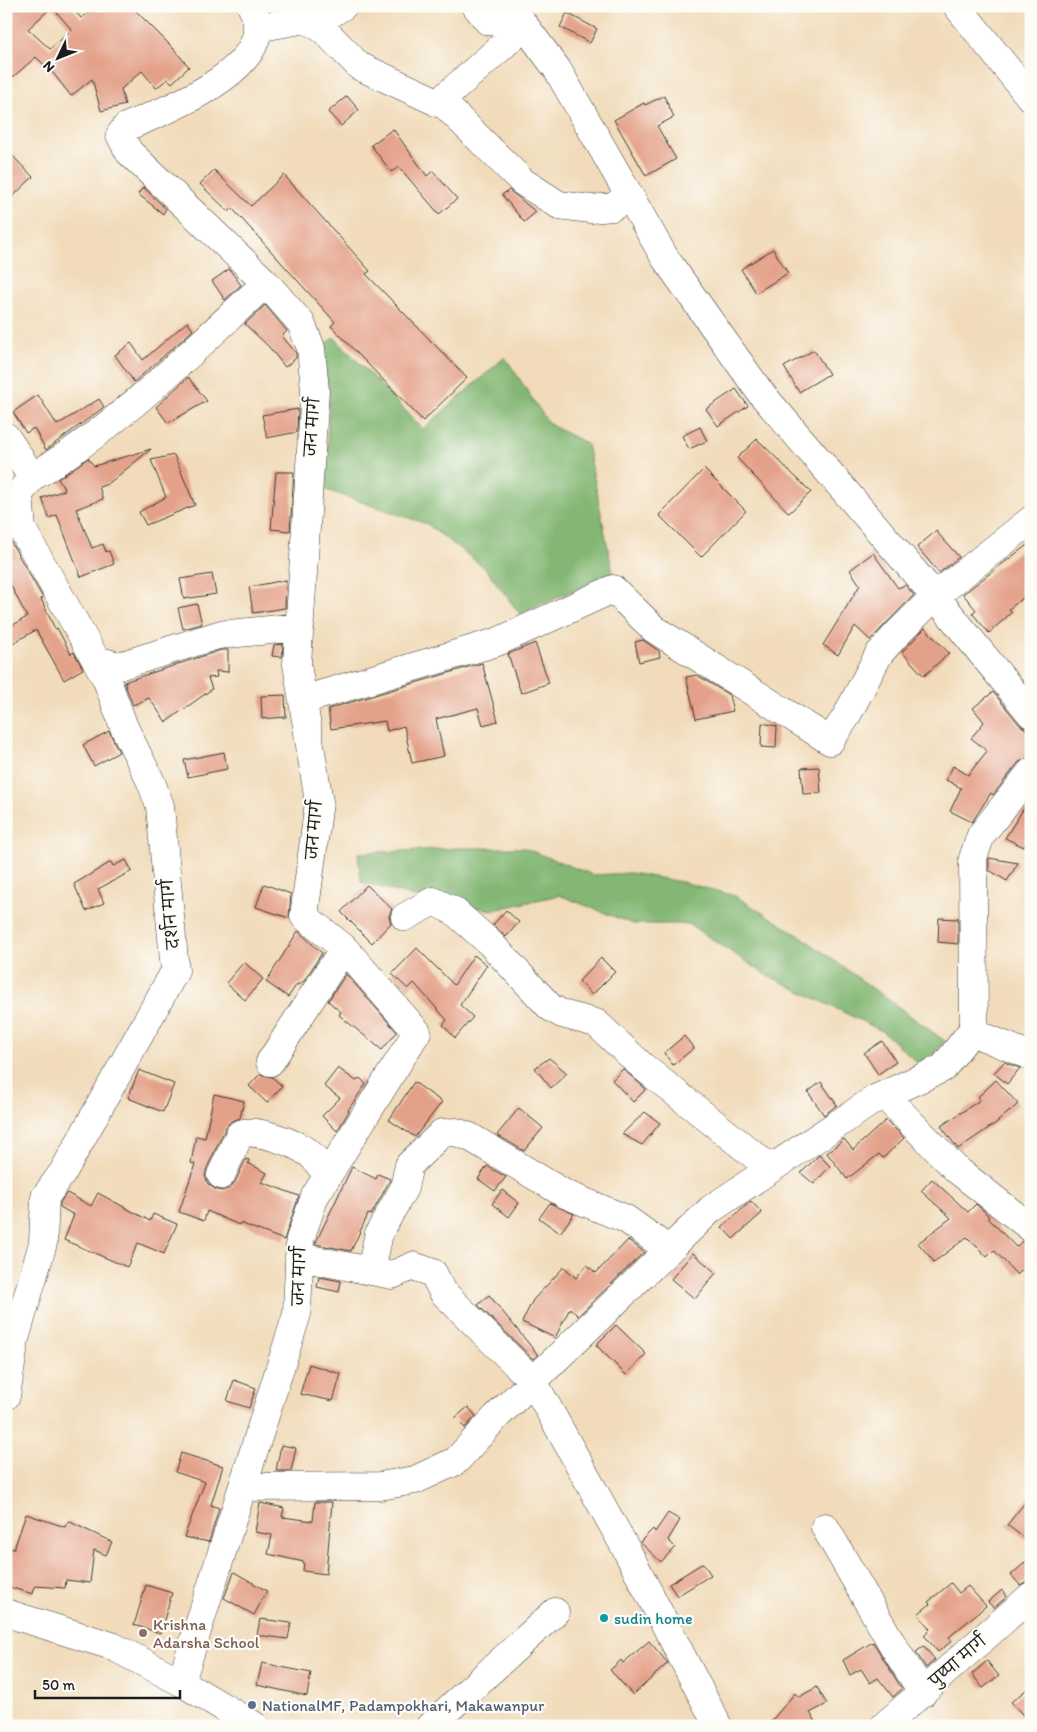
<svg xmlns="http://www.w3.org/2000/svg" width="1037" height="1732" font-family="Itim,'Playpen Sans Deva',sans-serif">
<rect width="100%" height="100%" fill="#fdfcf7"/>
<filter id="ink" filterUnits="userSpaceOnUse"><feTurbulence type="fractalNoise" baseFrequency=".02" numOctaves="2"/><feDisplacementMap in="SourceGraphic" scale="10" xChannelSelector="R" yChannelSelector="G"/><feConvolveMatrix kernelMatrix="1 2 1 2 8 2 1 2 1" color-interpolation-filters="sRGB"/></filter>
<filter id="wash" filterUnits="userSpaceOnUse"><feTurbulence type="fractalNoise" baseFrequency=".0096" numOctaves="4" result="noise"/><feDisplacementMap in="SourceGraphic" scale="20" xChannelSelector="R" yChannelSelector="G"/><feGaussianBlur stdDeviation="1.12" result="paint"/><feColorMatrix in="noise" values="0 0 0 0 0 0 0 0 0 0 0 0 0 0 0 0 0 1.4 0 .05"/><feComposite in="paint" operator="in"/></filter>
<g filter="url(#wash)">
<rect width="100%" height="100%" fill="#f1dbba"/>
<path fill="#83b773" stroke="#506a48" d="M334,337L423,429L505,357L549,424L587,444L613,573L520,614L485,568L427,524L326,490L329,397L321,349Z
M460,848H524L593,875L630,873L682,882L735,896L802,937L945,1041L922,1067L882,1031L765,974L689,924H633L559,895L494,910L433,902L361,882L358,853Z"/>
<g id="blocks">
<path fill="#e4a189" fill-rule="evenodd" d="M6,6H71L81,18L99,6H131L173,48L189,67L172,83L168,79L156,88L142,71L121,89L125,105L101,111L92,79L71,96L53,73L36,57L6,83ZM52,7L72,30L50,49L28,29Z
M567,13L597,29L590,43L560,27Z
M347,96L359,110L341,126L328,112Z
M664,96L674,117L657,126L676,159L646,176L614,120L644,103L645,105Z
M393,129L427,176L433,171L457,199L439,214L399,167L391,172L371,145Z
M6,149L33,177L6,203Z
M214,170L251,206L284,175L370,271L366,274L467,378L423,421L331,326L335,322L232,208L229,212L200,184Z
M143,187L166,209L163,214L138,194Z
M509,190L536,212L524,222L502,195Z
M773,249L788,273L756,293L741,269Z
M229,269L241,285L225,300L212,281Z
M265,305L287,331L282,336L296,353V358L285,367L269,347L245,324Z
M187,322L193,330L134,382L115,355L131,343L143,360Z
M814,350L829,374L799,392L784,367Z
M188,377L207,401L168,423L156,407Z
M736,389L748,406L718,426L706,409Z
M38,395L57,425L99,399L104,407L46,450L34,428L26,433L13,412Z
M298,409L297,432L267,438L262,415Z
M700,427L707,441L689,449L682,436Z
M757,439L811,492L789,513L737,458Z
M151,449L108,484L99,487L103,499L76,509L92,548L103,544L106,552L109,551L114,564L81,577L57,515L49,518L42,498L65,490L58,479L88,458L94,466Z
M174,455L195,505L146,525L139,512L166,497L151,460Z
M704,469L746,511L701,557L659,515Z
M276,472H294L290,531L271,529Z
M6,528L8,537L43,598L41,599L55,629L57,628L71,654L74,652L83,669L64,680L36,630L6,647V629L27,617L6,576Z
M936,531L959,557L939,573L917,547Z
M1031,542V592L1009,609L1012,612L989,633L972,613L976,610L963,594Z
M873,553L898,588L905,585L914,595L870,640L855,626L838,655L823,645L860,585L850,570Z
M212,574L216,594L184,599L180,579Z
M286,580L285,608L253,613L249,587Z
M197,604L202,624L183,629L178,608Z
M925,628L949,653L924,676L902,652Z
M643,640L659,651L660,657L639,662L635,642Z
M535,643L549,683L521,693L508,654Z
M283,644L282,657L272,656L274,645Z
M221,650H228V672L216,671L217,677L208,678L212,689L166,722L149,698L133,705L124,682Z
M482,663L498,721L483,725L478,708L436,719L444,756L412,763L404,726L387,731L385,721L331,729L328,709Z
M697,675L729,695L733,711L696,719L686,677Z
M993,692L1019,724L1031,733V757L1019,762L993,795L991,793L972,822L950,811L961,788L946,780L953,766L968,775L987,751L971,738L984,722L973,708Z
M285,695L286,717L262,719L261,696Z
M762,723L777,726L776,748L761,747Z
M109,731L119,752L94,766L83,745Z
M224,752L227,769L188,777L184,760Z
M819,767L821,793L803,794L801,768Z
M1031,797V836L1024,847L1005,838Z
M989,858L1018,863L1007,881L989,870Z
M126,860L132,871L98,889L104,903L86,911L74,884L111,862L113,866Z
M264,884L291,894L289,918L256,907Z
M367,885L392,909L389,916L391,923L372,943L341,912Z
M506,910L519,922L506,937L493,925Z
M958,917V944L938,942L939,918L956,919Z
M298,931L322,953L304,981L299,985L297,984L288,997L266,982Z
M417,948L454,985L474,955L487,965L460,1005L473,1017L455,1038L443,1025L447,1020L414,983L408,989L392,974Z
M601,958L615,972L592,995L579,981Z
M244,962L263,979L245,1000L226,983Z
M346,974L397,1032L382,1050L339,1015L341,1012L328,1001Z
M684,1036L694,1048L673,1065L664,1053Z
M882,1041L896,1062L878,1074L864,1053Z
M549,1058L567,1073L551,1088L535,1068Z
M1004,1062L1020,1068L1007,1084L994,1073Z
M338,1068L356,1081L360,1078L366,1084L348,1110L349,1111L337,1131L322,1116L340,1098L324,1086Z
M623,1069L646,1089L633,1102L612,1080Z
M139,1070L174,1084L163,1112L128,1098Z
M260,1074L272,1077L282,1086L267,1103L249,1086Z
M996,1080L1018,1104L996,1123L958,1149L941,1126L980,1100L978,1097Z
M414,1082L442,1102L415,1137L389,1120Z
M821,1082L837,1105L824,1115L808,1092Z
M214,1094L244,1101L240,1118L231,1121L226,1127L207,1168L205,1176L208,1184L215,1189L222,1191L230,1188L235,1182L246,1159L249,1160L248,1163L267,1173L262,1182L299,1196L284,1240L240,1223L239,1225L207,1211L204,1221L179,1212L195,1164L191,1163L196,1136L205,1138Z
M519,1108L543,1128L524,1151L497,1135Z
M645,1112L660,1123L642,1145L622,1134Z
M886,1120L904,1138L883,1158L879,1154L847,1179L827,1153L844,1139L853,1150Z
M819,1155L830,1166L814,1184L801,1173Z
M487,1166L506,1177L495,1191L478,1179Z
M352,1167L376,1179L378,1174L390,1179L389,1182L371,1215L368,1214L351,1251L315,1244Z
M932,1179L968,1212L976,1204L985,1212L989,1217L988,1218L1016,1247L1022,1241L1031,1243V1262L1017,1275L994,1250L987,1257L967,1237L934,1262L918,1243L951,1218L921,1191Z
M502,1190L519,1203L509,1217L492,1204Z
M67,1193L91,1206L98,1193L150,1221L153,1214L177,1224L164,1254L138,1243L127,1267L64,1240L74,1215L60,1207V1202Z
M751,1201L762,1213L733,1239L722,1227Z
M550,1203L574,1214L560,1233L539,1218Z
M628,1240L644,1252L578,1316L570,1308L555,1338L522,1322L533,1300L564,1267L576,1278L587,1265L596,1273Z
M693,1253L716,1273L695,1299L671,1279Z
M319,1277L341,1281L339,1292L317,1287Z
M489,1295L538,1355L533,1359L478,1305Z
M616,1325L646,1354L626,1375L596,1345Z
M309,1364L341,1374L333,1401L300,1394Z
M234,1380L256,1388L249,1408L227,1401Z
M468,1407L476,1416L465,1428L455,1418Z
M281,1445L296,1448L291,1471H276Z
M181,1453L223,1466L211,1505L219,1508L209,1542L184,1537L205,1482L175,1472Z
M1031,1495V1543L1007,1525Z
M315,1502H332L326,1574L303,1571L304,1562L268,1554L272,1535L255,1532L260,1503L284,1508L282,1517L313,1521Z
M668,1513L680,1520L668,1540L675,1547L661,1562L640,1542L653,1529L655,1532Z
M26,1514L65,1527L68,1521L112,1542L106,1555L94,1550L90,1583L66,1580L65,1588L35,1586L33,1594L6,1586L8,1548L14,1549Z
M1031,1557V1579L1020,1585L1011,1575Z
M703,1563L711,1575L677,1596L669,1584Z
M234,1572L267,1591L254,1615L224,1598Z
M951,1583L959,1593L968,1586L986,1606L949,1637L952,1641L938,1652L924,1635L930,1629L918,1614L930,1604L928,1602Z
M146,1585L172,1593L160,1633L134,1625Z
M1002,1590L1007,1596L994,1608L988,1602Z
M260,1619L291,1623L288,1639L257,1635Z
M649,1641L668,1663L633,1695L610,1670L621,1660L623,1663Z
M873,1642L902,1689L893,1697L878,1678L870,1683L861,1669L850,1675L843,1660Z
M924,1646L935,1660L926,1668L916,1652Z
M987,1661L999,1676L983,1688L972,1674Z
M262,1663L311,1673L307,1696L257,1685Z
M1031,1686V1724L1011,1702Z
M817,1687L827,1704L810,1713L819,1726H767L795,1693L799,1697Z"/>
</g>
</g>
<g filter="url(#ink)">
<use href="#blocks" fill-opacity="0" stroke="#3c3934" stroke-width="1"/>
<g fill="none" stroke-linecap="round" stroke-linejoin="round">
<g stroke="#3c3934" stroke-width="29">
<path id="minor" d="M476,6L488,21L525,26
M503,6L519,18L557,69L665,258L760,392L935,596L1031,714
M957,6L1029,96
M306,19L330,14L343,6
M257,28L306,19L324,30L359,66L446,106L523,182L559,205L591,209L612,207L630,197
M438,103L525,26
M6,437L32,477L19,494L22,529L106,678L124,727L151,782L160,806L175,971L63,1172L45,1197L43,1243L15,1339L6,1396
M32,477C120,425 192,351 266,283
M96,660L119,666L218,635L300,627
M303,700L497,642L613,589L654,629L830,741L846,717L879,654L896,635L935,596L1031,520
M405,917L433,901L454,911L490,943L550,1007L562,1014L596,1023L642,1066L770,1168
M974,1028L979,1035L1031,1056
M270,1062L344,948
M884,1095L956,1169L1031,1228
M221,1175L240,1134C256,1128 296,1143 310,1154C317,1160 322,1169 328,1175
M299,1257L392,1275L413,1266L433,1273L443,1292L533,1381L626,1549L718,1726
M371,1271L379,1233L404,1188L409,1165L442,1133L456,1132L470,1137L565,1194L626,1219L669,1250
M243,1487L380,1486L415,1480L456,1461L496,1417L711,1209L875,1099L943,1068L974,1028L973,858L981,835L1031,772
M825,1527L894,1647L923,1693
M6,1613L112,1646L181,1682L255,1726
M181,1682L297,1314L300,1239L315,1196L417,1032L344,948L304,916L319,802L297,664L315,390L311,348L301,323L266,283L129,152L120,135L126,127C164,111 287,65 251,6
M430,1726L555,1612
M884,1726L1031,1596"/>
</g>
<use href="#minor" stroke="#fff" stroke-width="28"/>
</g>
</g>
<circle fill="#0f9aa8" stroke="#fdfcf7" stroke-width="2" cx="604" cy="1618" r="5"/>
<circle fill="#8d6e63" stroke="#fdfcf7" stroke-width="2" cx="143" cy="1633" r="5"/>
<circle fill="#5c6f8a" stroke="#fdfcf7" stroke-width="2" cx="252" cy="1705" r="5"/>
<g text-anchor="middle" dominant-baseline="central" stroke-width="4.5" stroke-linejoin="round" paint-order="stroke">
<g font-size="16" fill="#1c1c1c" stroke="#fdfcf7">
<text transform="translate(312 427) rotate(-86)">जन मार्ग</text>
<text transform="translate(314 830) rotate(-85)">जन मार्ग</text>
<text transform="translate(170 914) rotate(-95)">दर्शन मार्ग</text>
<text transform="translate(299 1276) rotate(-88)">जन मार्ग</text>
<text transform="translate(958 1661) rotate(-41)">पुष्पा मार्ग</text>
</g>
<g font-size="16" fill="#0d838f" stroke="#fdfcf7" text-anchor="start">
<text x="614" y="1618">sudin home</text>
</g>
<g font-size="16" fill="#785e54" stroke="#fdfcf7" text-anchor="start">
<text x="153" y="1624">Krishna<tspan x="153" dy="18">Adarsha School</tspan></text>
</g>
<g font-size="16" fill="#4e5e75" stroke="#fdfcf7" text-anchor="start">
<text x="262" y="1705">NationalMF, Padampokhari, Makawanpur</text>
</g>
</g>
<rect width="1037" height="1732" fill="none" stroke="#fdfcf7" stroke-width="25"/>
<g transform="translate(58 58) rotate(227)" stroke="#fdfcf7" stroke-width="4" paint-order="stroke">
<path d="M0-4L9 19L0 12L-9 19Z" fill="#1c1c1c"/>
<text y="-8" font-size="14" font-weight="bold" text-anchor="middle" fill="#1c1c1c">N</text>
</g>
<path d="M35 1690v8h145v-8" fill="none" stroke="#1c1c1c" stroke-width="2.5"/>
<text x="42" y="1690" font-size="15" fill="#1c1c1c" stroke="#fdfcf7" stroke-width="4" paint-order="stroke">50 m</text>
</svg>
